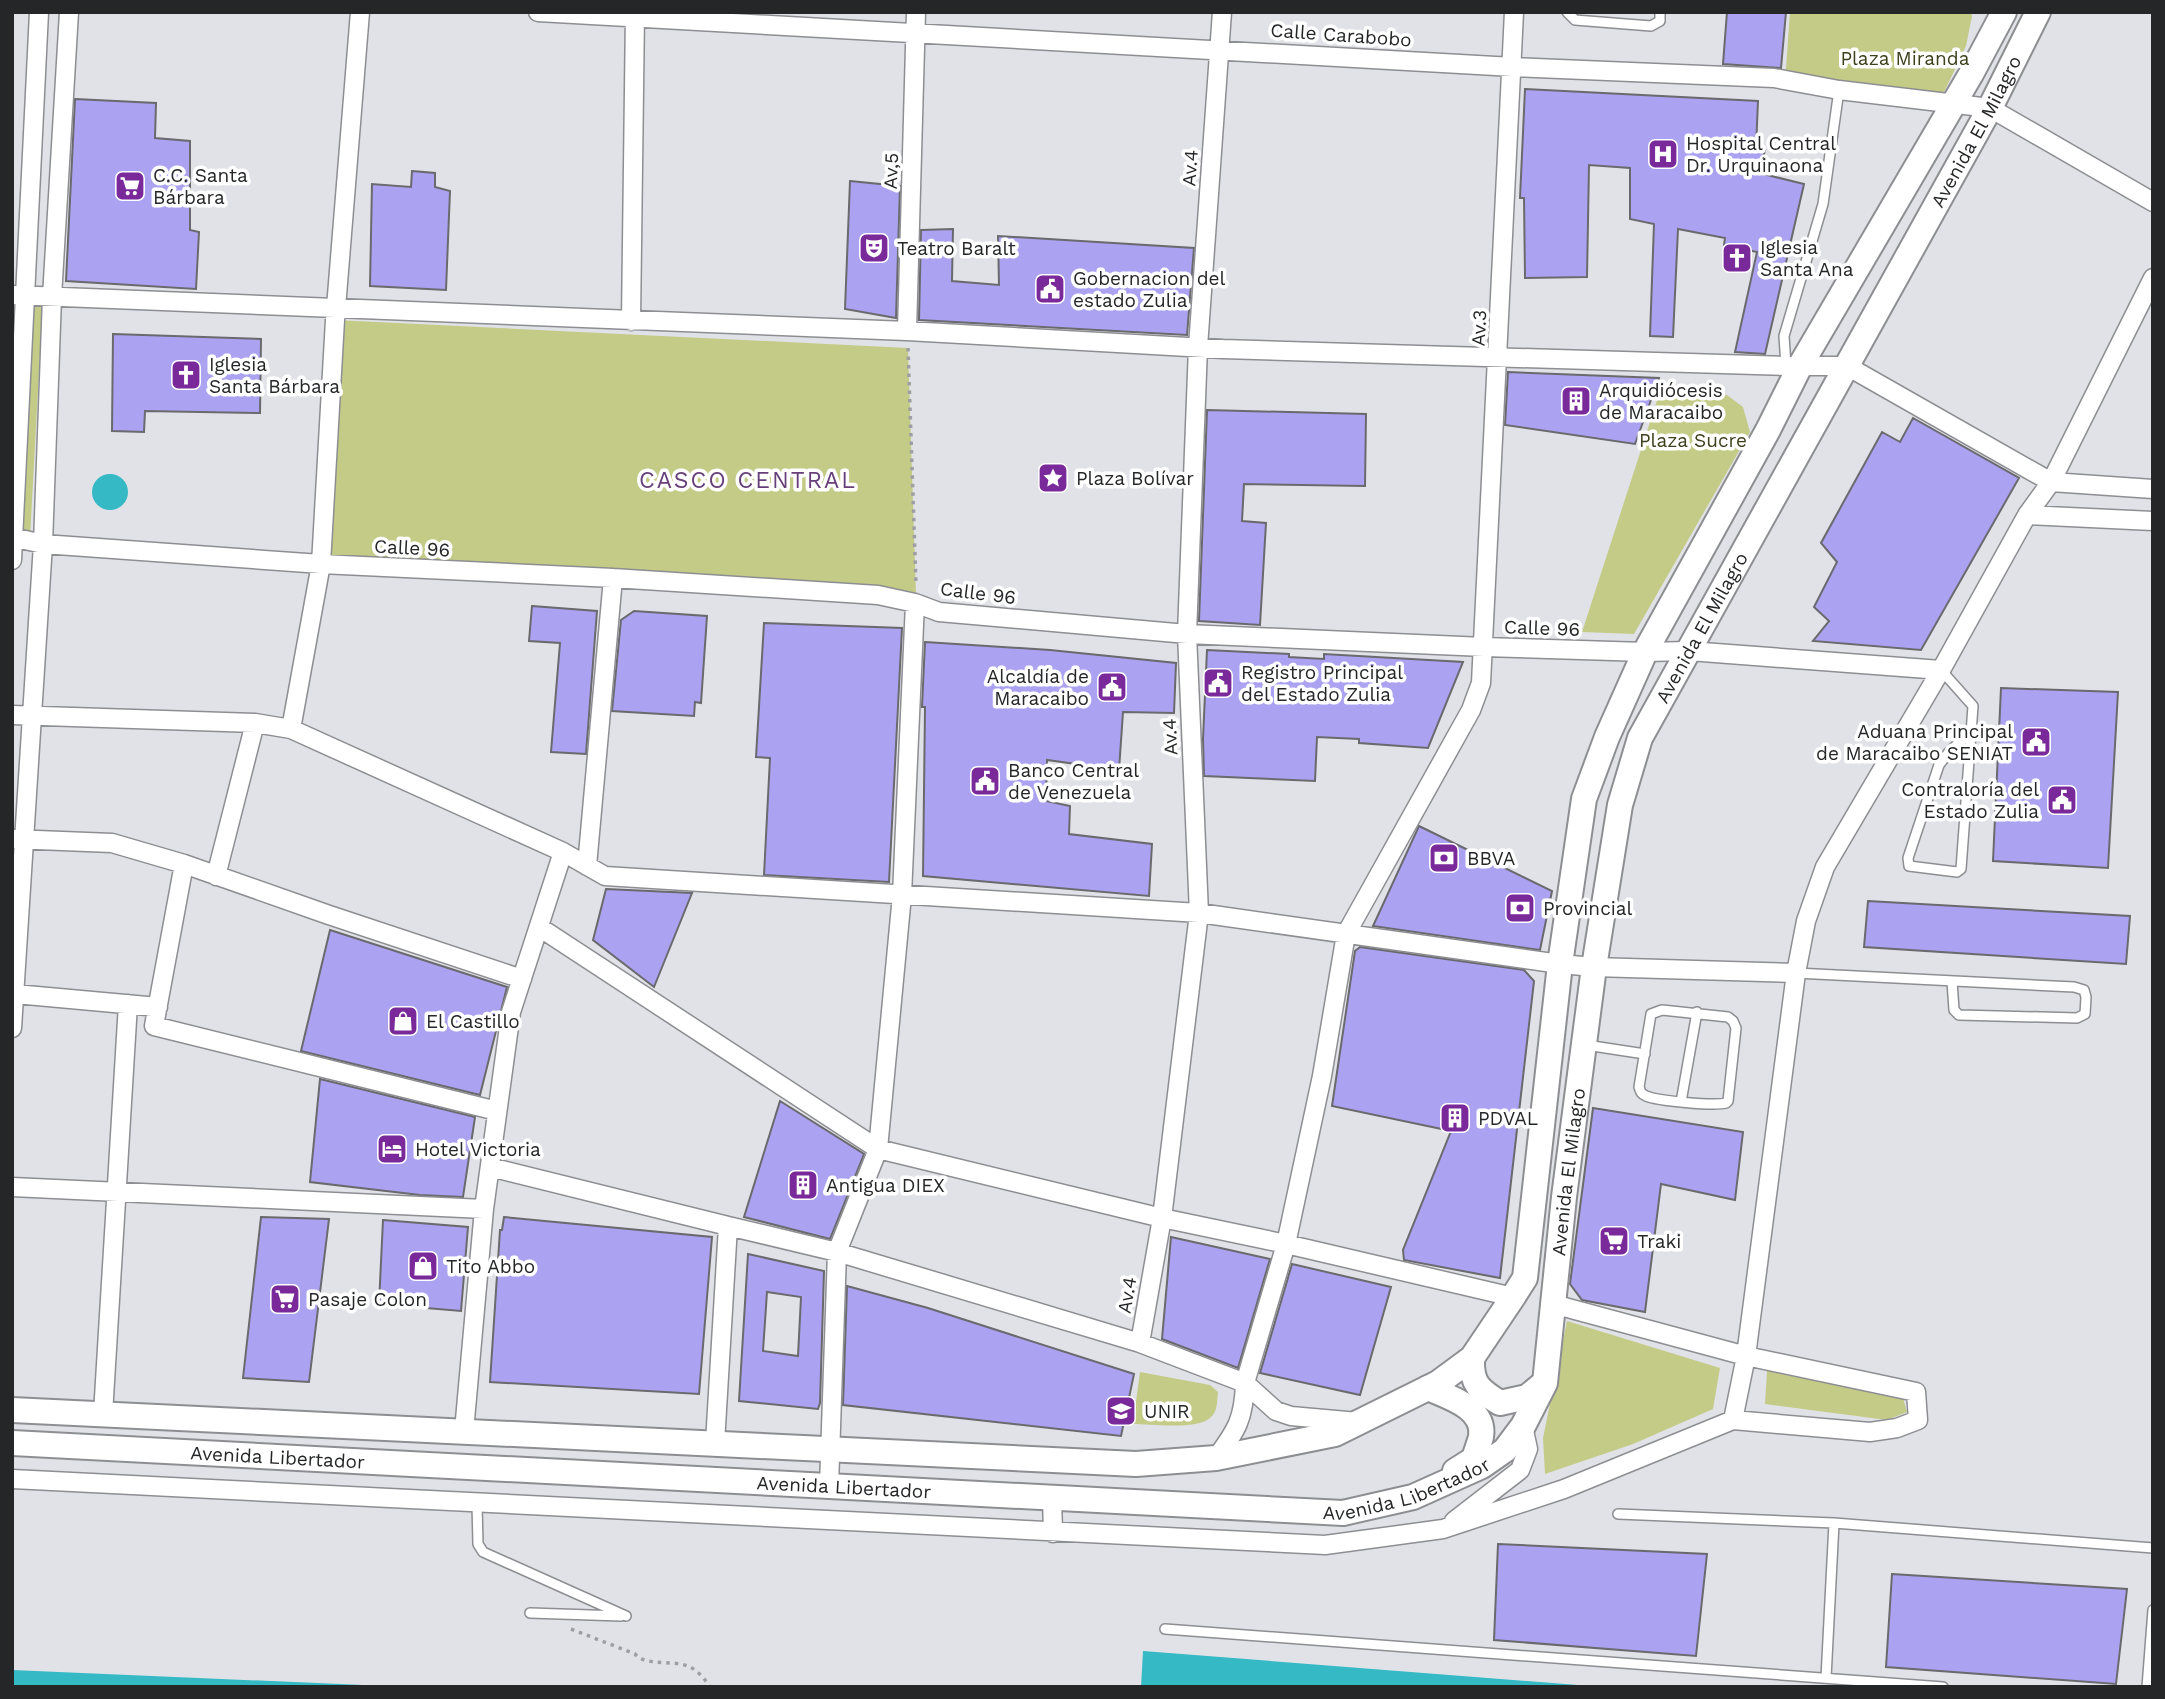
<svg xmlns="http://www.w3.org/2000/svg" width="2165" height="1699" font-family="'Work Sans',sans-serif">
<rect width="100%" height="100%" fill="#e1e2e7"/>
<path fill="#c4cb87" d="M1790,12H1971L1972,16L1966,46L1936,109L1785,82Z
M12,296L43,297L30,538L12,537Z
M335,320L908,348L916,595L321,564Z
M1662,385L1727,395L1743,407L1750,432L1634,634L1582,632Z
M1567,1321L1720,1368L1713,1409L1633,1444L1545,1474L1543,1438Z
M1767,1371L1903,1398L1907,1412L1887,1420L1765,1404Z
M1140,1372L1210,1385L1218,1392C1217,1400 1218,1412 1210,1418C1197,1430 1151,1424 1133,1424Z"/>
<path fill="#35b9c5" d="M92 492a18 18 0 1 1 36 0a18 18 0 1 1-36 0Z
M1143,1651L1603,1687H1141Z
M12,1670L409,1687H12Z"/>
<path fill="#aba3f1" stroke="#6a696d" stroke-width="2" fill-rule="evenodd" d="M1727,12H1786L1781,68L1723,64Z
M1525,89L1758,101L1756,148L1765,150L1759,173L1804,184L1765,354L1735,352L1757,252L1724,245L1725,238L1678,229L1673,337L1650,336L1654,224L1630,219V168L1589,165L1587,277L1525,278L1524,198H1520Z
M75,99L156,103L155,138L190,141V230L199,232L196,289L66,281Z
M412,171L435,173V187L450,191L446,290L370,286L372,184L411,187Z
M850,181L900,186L896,318L845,309Z
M953,229L952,281L999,285L998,236L1194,248L1187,335L919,320L921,230Z
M113,334L261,339L260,413L145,411L144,432L112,431Z
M1508,372L1659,378L1635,444L1505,425Z
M1207,410L1366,414L1365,486L1244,484L1242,521L1266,523L1260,625L1199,621Z
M1913,418L2019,478L1921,650L1813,641L1829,621L1814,607L1837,562L1821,543L1882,432L1900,442Z
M532,606L597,611L586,754L551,752L560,643L529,641Z
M634,611L707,616L701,703L695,702L694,716L612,711L621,620Z
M764,623L902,628L889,882L764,875L770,758L756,757Z
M925,642L1050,650L1176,663L1174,713L1123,712L1119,770L1047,760L1046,801L1070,806L1069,834L1152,844L1149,896L923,876L925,707H922Z
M1207,650L1289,654V657L1324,659V654L1463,662L1428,748L1359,743V739L1317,737L1315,781L1204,776L1203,739Z
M2001,688L2118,692L2108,868L1993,861Z
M1419,826L1552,891L1540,950L1373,926Z
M606,889L692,893L654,987L593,940Z
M1868,901L2130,916L2126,964L1864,947Z
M330,930L507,987L480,1095L301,1051Z
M1360,947L1524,970L1534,981L1500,1278L1404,1260L1403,1250L1451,1131L1332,1106L1355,951Z
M320,1079L475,1117L463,1197L420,1195L310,1182Z
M780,1101L864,1154L830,1239L744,1217Z
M1593,1108L1743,1132L1735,1200L1661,1184L1645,1312L1582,1300L1570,1284Z
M261,1217L329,1219L309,1382L243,1378Z
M504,1217L712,1237L699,1394L490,1382L500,1230H502Z
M383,1220L468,1227L461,1311L379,1304Z
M1171,1237L1270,1259L1238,1368L1162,1339Z
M748,1254L824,1271L820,1403L818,1409L739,1401ZM767,1292L801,1297L798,1356L763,1351Z
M1292,1264L1391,1287L1360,1395L1260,1373Z
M847,1286L928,1308L1134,1374L1121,1436L843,1405Z
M1498,1544L1707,1554L1696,1656L1494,1640Z
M1892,1574L2127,1589L2116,1684L1886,1667Z"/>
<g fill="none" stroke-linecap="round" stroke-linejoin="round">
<g stroke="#8d8e92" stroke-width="12">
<path id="lane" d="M1567,12L1575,20L1651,26L1660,21V12
M1786,366L1784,336L1823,204L1839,90
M1941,670L1973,706L1961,869L1957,872L1909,866L1908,858L1939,765L1949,752L1972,731
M1796,973L2074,987L2084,990L2086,997L2085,1014L2077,1018L1959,1015L1954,1010L1952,981
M1662,1010L1728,1017L1733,1021L1736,1028L1728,1101L1726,1103C1713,1106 1658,1101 1646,1096C1640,1093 1641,1092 1639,1087L1651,1014Z
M1586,1045L1645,1054
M1681,1102L1697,1012
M477,1504L478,1544L483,1552L626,1616
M1618,1514L1834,1523L2153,1548
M530,1613L621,1616
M1165,1629L1943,1687
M1826,1678L1834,1523
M2147,1687L2153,1610"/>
</g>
<g stroke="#8d8e92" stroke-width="21">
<path id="street" d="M538,12L1513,67L1774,78L1839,90L1990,108L2153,202
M12,295L907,331L1223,349L1786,366H1847L2051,482L2153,489
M631,321L635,12
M907,331L916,12
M2027,515L2153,521
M12,537L43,544L321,564L613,578L878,595L915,603L939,612L1187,634L1484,647L1645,652L1689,651L1941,670
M12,560L39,12
M12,715L255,723L291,729L563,852L605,876L1199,913L1560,964L1594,967L1796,973
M291,729L321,564L335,320L360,12
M12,839L112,843L184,864L329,915L522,979
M184,864L154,1026L497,1111
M587,866L613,578
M216,876L255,723
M539,927L878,1149L1162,1218L1286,1244L1513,1297
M15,994L158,1007
M12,1028L43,544L52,297L69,12
M490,1167L728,1226L715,1443
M12,1187L484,1209
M728,1226L837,1252L1140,1343L1245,1383L1276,1411L1291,1416L1358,1422
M1553,1304L1746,1356L1733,1420
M1140,1343L1162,1218L1199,913L1187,634L1198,347L1222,12
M103,1414L128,1004
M464,1431L484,1209L511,1012L563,852
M1216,1458C1237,1430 1244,1418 1245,1383L1286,1244L1322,1076L1346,934L1471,710L1481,683L1514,12
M12,1479L1325,1545L1443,1529L1564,1489L1733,1420L1870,1432L1897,1428L1918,1420L1916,1392L1746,1356L1796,973L1806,921L1825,867L1941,670L2027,515L2051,482L2153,278
M829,1486L837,1252L878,1149L902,895L915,603
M1052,1497L1053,1533
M1454,1521L1520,1470L1528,1449L1523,1426"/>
</g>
<g stroke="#8d8e92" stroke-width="28">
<g id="secondary">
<path d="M1472,1358C1471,1384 1479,1390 1500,1403L1527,1397L1544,1383"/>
<path d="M1428,1388C1449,1397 1486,1408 1481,1437C1479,1444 1476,1452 1474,1459L1455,1471"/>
<path d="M12,1410L1136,1464L1216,1458L1335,1434L1438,1383L1472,1358L1513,1297L1525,1278L1560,964L1584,799L1607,737L1645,652L1768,430L1800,366L1971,74L2004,12"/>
<path id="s1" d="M12,1443L1343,1513L1413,1497L1482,1466L1505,1450L1523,1426L1545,1383L1564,1197L1594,967L1620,805L1640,738L1990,108L2038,12"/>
</g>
</g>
<path stroke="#9e9fa2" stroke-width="3.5" stroke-dasharray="3.5 5" stroke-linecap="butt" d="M908,348L916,585
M571,1629L635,1654C646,1667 674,1659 690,1667C698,1671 705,1679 710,1687"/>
<use href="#lane" stroke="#fff" stroke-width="9"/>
<use href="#street" stroke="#fff" stroke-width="18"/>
<use href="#secondary" stroke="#fff" stroke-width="24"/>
</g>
<defs>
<g id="hospital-square" transform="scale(1.575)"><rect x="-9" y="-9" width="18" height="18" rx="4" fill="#792999" stroke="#fff"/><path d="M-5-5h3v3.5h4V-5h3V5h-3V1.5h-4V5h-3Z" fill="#fff"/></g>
<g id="supermarket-square" transform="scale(1.575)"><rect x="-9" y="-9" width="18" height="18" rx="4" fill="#792999" stroke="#fff"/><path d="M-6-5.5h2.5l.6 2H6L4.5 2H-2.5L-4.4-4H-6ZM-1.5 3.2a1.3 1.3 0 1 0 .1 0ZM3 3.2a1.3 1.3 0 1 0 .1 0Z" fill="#fff"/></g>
<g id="theatre-square" transform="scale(1.575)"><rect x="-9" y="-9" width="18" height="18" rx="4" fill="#792999" stroke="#fff"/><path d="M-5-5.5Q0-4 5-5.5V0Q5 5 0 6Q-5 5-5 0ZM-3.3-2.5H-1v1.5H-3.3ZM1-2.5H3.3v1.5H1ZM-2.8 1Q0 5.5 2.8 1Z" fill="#fff"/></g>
<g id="church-square" transform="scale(1.575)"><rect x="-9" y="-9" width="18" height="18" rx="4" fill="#792999" stroke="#fff"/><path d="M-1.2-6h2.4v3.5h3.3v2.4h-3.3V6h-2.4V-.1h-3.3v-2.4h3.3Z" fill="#fff"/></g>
<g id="civic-square" transform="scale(1.575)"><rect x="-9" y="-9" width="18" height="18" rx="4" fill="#792999" stroke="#fff"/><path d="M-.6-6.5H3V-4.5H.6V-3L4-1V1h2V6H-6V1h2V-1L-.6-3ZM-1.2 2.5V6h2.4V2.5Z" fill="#fff"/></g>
<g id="building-square" transform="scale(1.575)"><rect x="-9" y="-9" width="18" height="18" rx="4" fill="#792999" stroke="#fff"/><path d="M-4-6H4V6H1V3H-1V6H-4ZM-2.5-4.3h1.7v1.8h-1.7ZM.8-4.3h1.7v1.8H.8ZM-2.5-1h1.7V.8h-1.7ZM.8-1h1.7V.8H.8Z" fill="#fff"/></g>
<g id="sight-square" transform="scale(1.575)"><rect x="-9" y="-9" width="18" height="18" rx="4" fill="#792999" stroke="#fff"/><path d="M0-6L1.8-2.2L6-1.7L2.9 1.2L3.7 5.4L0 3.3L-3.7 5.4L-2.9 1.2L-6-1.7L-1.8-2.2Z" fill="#fff"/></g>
<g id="bank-square" transform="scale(1.575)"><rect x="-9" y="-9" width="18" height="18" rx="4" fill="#792999" stroke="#fff"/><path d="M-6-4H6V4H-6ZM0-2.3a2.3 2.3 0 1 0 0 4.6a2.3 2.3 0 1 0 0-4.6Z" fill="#fff"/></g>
<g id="shop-square" transform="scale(1.575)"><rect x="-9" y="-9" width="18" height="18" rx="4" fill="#792999" stroke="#fff"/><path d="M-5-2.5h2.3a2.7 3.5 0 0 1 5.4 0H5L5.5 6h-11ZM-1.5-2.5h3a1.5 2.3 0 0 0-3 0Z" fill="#fff"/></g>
<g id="hotel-square" transform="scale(1.575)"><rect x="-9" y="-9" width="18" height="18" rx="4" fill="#792999" stroke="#fff"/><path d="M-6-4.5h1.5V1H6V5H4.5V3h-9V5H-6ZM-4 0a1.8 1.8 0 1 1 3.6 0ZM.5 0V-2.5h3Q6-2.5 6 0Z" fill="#fff"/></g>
<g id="university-square" transform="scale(1.575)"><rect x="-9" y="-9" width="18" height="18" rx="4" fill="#792999" stroke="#fff"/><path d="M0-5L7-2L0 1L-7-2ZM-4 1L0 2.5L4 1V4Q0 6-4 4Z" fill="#fff"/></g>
</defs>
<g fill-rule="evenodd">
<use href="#hospital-square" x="1663" y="154"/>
<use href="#supermarket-square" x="130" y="186"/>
<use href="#theatre-square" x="874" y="248"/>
<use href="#church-square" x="1737" y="258"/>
<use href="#civic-square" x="1050" y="289"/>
<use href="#church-square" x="186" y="375"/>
<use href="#building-square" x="1576" y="401"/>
<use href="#sight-square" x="1053" y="478"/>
<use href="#civic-square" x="1218" y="683"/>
<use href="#civic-square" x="1112" y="687"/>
<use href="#civic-square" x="2036" y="742"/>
<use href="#civic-square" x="985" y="781"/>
<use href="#civic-square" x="2062" y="800"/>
<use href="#bank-square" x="1444" y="858"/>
<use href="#bank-square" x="1520" y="908"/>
<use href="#shop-square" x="403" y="1021"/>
<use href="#building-square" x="1455" y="1118"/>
<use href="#hotel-square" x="392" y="1149"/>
<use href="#building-square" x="803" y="1185"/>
<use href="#supermarket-square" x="1614" y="1241"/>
<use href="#shop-square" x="423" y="1266"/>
<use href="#supermarket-square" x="285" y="1299"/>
<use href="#university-square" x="1121" y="1411"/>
</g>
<g text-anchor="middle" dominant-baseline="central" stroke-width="7" stroke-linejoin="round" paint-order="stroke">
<g font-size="19" fill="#252627" stroke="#fff">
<text transform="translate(1341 35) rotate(4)">Calle Carabobo</text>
<text stroke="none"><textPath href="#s1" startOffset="2933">Avenida El Milagro</textPath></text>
<text transform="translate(1190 168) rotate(-86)">Av.4</text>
<text transform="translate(891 171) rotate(-88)">Av,5</text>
<text transform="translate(1479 328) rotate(-87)">Av.3</text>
<text transform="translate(412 548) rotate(3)">Calle 96</text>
<text transform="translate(978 593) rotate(7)">Calle 96</text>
<text stroke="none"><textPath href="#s1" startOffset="2366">Avenida El Milagro</textPath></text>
<text transform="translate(1542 628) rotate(2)">Calle 96</text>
<text transform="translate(1170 737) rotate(-93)">Av.4</text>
<text stroke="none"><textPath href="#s1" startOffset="1799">Avenida El Milagro</textPath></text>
<text transform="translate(1127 1295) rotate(-80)">Av.4</text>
<text stroke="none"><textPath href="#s1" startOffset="266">Avenida Libertador</textPath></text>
<text stroke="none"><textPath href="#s1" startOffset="1400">Avenida Libertador</textPath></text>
<text stroke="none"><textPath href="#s1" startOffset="833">Avenida Libertador</textPath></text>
</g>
<g font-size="19" fill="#3d401b" stroke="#fff">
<text x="1905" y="58">Plaza Miranda</text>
<text x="1693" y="440">Plaza Sucre</text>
</g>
<g font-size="19" fill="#252627" stroke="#fff" text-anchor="start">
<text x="1686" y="143">Hospital Central<tspan x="1686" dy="22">Dr. Urquinaona</tspan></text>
<text x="153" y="175">C.C. Santa<tspan x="153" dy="22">Bárbara</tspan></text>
<text x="1760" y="247">Iglesia<tspan x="1760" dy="22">Santa Ana</tspan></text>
<text x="897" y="248">Teatro Baralt</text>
<text x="1073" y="278">Gobernacion del<tspan x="1073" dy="22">estado Zulia</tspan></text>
<text x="209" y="364">Iglesia<tspan x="209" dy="22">Santa Bárbara</tspan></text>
<text x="1599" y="390">Arquidiócesis<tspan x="1599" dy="22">de Maracaibo</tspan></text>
<text x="1076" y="478">Plaza Bolívar</text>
<text x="1241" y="672">Registro Principal<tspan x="1241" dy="22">del Estado Zulia</tspan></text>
<text x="1089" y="676" text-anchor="end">Alcaldía de<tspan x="1089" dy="22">Maracaibo</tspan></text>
<text x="2013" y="731" text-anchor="end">Aduana Principal<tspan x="2013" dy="22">de Maracaibo SENIAT</tspan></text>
<text x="1008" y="770">Banco Central<tspan x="1008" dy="22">de Venezuela</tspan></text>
<text x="2039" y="789" text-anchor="end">Contraloría del<tspan x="2039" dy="22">Estado Zulia</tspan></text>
<text x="1467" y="858">BBVA</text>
<text x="1543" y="908">Provincial</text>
<text x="426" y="1021">El Castillo</text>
<text x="1478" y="1118">PDVAL</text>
<text x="415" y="1149">Hotel Victoria</text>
<text x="826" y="1185">Antigua DIEX</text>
<text x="1637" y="1241">Traki</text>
<text x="446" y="1266">Tito Abbo</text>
<text x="308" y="1299">Pasaje Colon</text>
<text x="1144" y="1411">UNIR</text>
</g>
<g font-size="23" letter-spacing="2" fill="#674079" stroke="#fff">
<text x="748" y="480">CASCO CENTRAL</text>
</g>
</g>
<rect width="2165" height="1699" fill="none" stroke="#252627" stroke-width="28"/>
</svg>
